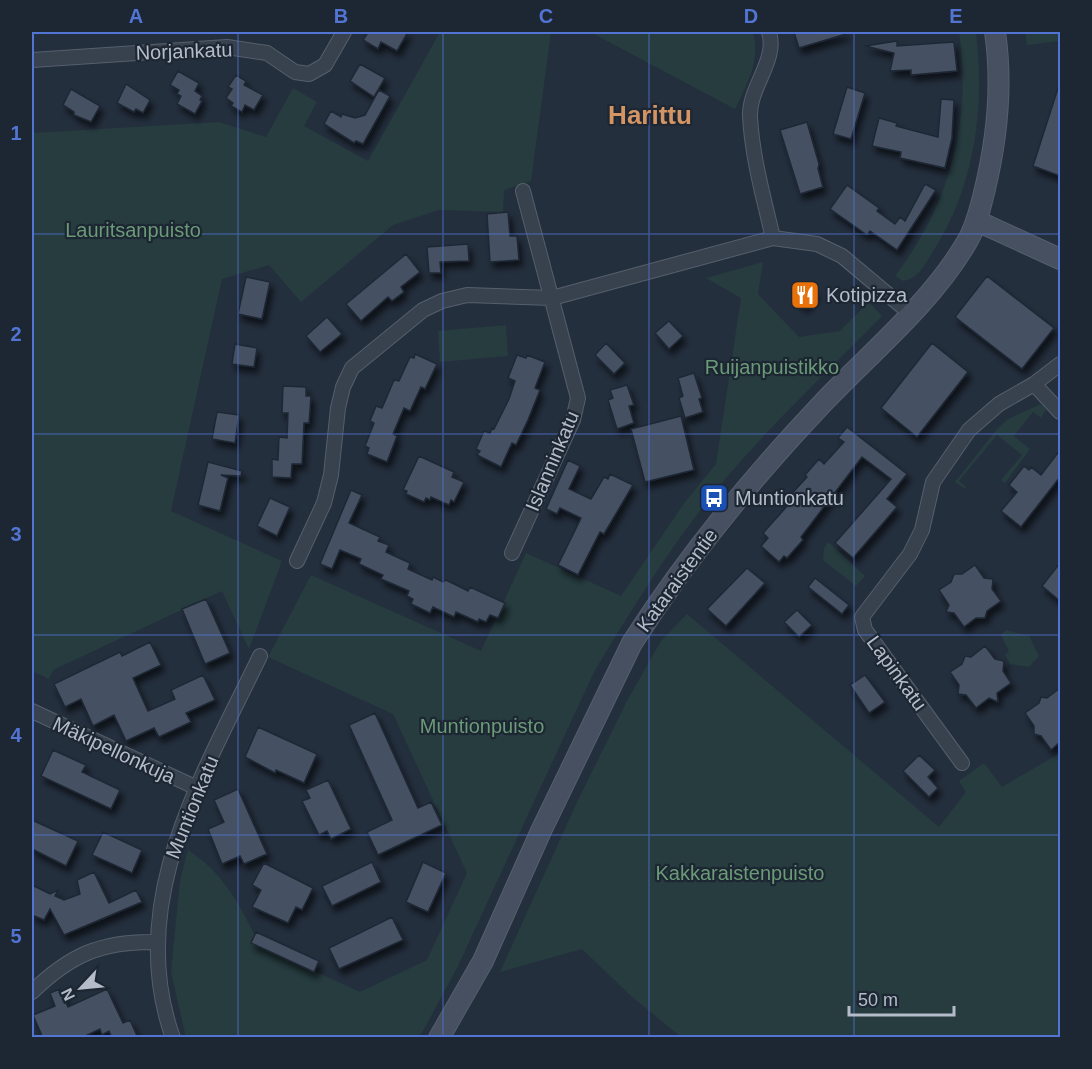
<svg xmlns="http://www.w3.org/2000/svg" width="1092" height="1069" font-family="Arial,sans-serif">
<defs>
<filter id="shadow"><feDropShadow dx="3.5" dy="6" stdDeviation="3" flood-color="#0009"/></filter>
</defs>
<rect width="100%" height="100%" fill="#242f3e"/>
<path fill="#263c3f" d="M440,32H551L531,181L504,190L503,212L439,210L393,225L301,302L269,265L222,279L171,511L282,561L249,649L222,591L53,670L49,679L32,671V133L219,122L266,137L293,88L317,102L304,126L368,161Z
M590,32H753C761,59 747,85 735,109Z
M959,32H976C985,109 975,187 932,253C924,266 918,279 903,281L895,276C950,204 972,121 959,32Z
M1025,32H1060V41L1027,45Z
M763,262L758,294L799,337L840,331L869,302L882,316C832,367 780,416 733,470C680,531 636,602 594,672L458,966L423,1031L417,1037L186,1038L171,972L180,880L188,850C225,874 241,907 260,946L360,992L427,960L467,873L393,714L268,657L311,575L481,651L526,553L621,596L685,502L716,464L741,298L706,278Z
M506,325L508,356L440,362L438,331Z
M1041,404L1046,409L1041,418L1033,412L1014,436L1030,449L1005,483L1001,480L1022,455L997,435L959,481L966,487L965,489L955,482L997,429L1008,419Z
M828,542L865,576L856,586L823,560L824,548Z
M687,614L939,827L966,792L959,781L984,763L1002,787L1060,753V1037H681L631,996L582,949L500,972L577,802L628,699L661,641Z
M1006,630L1029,636L1039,656L1029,667L1010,664L1005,655L1009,651L1001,635Z"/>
<path fill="#455162" stroke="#1f2835" stroke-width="1.5" filter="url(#shadow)" d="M363,32H408L397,51L381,42L378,49L363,40L367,34Z
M794,32H845L846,34L799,48Z
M897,41V46L954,42L957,71L911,75V70L890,71L894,53L865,46Z
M360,64L385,78L374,97L350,81Z
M178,71L199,83L195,91L202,96L200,100L202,101L195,114L177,104L181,96L177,94L179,90L170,85Z
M236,75L246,81L244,85L263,95L254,110L245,105L242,112L231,106L233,103L226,98L232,89L228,87Z
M126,84L150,100L143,113L136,109L134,112L117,103Z
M1059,85H1060V176L1033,166Z
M847,87L865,93L851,139L833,134Z
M71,89L100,106L91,122L74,115V112L63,105Z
M379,90L390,96L363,144L356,141L354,143L324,124L331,111L341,117L342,114L355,118L365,115Z
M941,99L954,100L952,138L945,168L900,158L901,152L872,146L879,118L897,123L896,126L938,137Z
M807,122L819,164L818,169L823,187L800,194L780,130Z
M925,184L936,190L897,250L870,231L867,235L830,209L847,185L879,208L877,211L895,224L900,217L905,221Z
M508,212L510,236H517L519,260L490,262L487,214Z
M468,244L469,261L440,262L441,273H429L427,247Z
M406,254L420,272L401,287L404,292L392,301L388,297L361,321L346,304Z
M987,276L1054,328L1022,369L955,317Z
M246,277L270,282L262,319L238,314Z
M804,283L816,292L805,307L793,298Z
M327,317L342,334L320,352L306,336Z
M669,321L683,336L669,349L655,333Z
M606,343L625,363L614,374L595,355Z
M932,343L968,372L917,437L881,408Z
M235,344L257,348L254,367L232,364Z
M415,354L437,364L425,389L421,387L410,411L404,408L393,434L397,436L387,462L367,454L369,448L365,446L374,423L370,421L376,406L382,408L394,380L399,381L410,357L414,358Z
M517,355L526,358L527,355L545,362L535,388L540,390L528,420L516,445L512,443L501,467L477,455L480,451L476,449L484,431L490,433L492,428L494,429L509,399L515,381L508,378Z
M694,373L702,398L699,399L703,412L685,418L679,398L683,396L678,378Z
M627,385L634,405L629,406L634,423L617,429L608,400L613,398L610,390Z
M283,386L306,387V396H311L309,423H304L302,464H292L291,478L272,477V459L278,460L279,437L287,438L288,413H282Z
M217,412L239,415L235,443L212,439Z
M681,416L694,470L645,482L631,429Z
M847,427L907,474L887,499L897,507L853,558L835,543L891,479L862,457L801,537L803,540L787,558L784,556L779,562L761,546L768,538L763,533L788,505L784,502L807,477L805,475L819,459L824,464L844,442L838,438Z
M1060,450V477L1021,527L1001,511L1017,492L1009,485L1024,466L1029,470L1031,467L1041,475Z
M419,456L454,472L452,477L464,482L454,502L451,500L449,505L431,497L430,500L426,498L424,502L406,494L407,491L403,490Z
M568,460L580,466L569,489L591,499L604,477L608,479L610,474L633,485L604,534L600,532L578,575L558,565L581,518L560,508L557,514L546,509Z
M208,462L242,471L241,476L221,475L228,478L220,511L198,505Z
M351,490L362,495L349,523L380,537L378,541L389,545L386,552L410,563L408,569L432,580L433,577L443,582L446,580L468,591L470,587L505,603L498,618L490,615L486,622L479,619L478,622L456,612L454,617L433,607L430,613L411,604L413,599L407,596L409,591L381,579L383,575L359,564L361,559L340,550L332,569L320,564Z
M270,498L290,507L277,536L257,526Z
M1060,563V601L1042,586Z
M975,565L984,578L993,579L992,589L1001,601L987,611L985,618H976L964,627L954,613L946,612L949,605L939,590L951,582L954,574H962Z
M747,568L765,583L726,626L707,609Z
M815,578L849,605L842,614L808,587Z
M206,599L230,653L205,664L182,609Z
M797,610L812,625L799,637L784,622Z
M150,642L161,665L133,678L148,711L175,699L171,690L203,675L215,700L186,713L191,722L159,737L154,728L126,741L114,715L93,726L81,699L65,707L54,684L120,652L122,656Z
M985,646L995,659L1004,661L1003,671L1011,683L997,693L998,702L989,698L976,708L966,695L958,694L959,685L950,672L962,664L965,656L971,657Z
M865,675L885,702L869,713L850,685Z
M1060,688V742L1051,750L1041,736L1034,734V726L1025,713L1039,703L1041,697L1047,698Z
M375,713L418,808L431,802L442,825L378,855L367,832L392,820L349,725Z
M258,727L317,754L304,783L276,770L275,773L245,757Z
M53,750L86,765L82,772L120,790L111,809L41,776Z
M919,755L935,770L928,777L938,788L929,797L903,771Z
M328,780L351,829L331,839L327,831L319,835L302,801L310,798L306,790Z
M238,789L267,854L244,864L240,856L222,864L208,829L224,822L214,800Z
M32,820L78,841L66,866L32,849Z
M103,832L142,850L132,873L92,855Z
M372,862L381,882L332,906L322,886Z
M423,862L446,873L428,912L406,902Z
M264,863L313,888L302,910L296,907L288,923L252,907L261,890L252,885Z
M94,872L109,903L136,890L142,902L64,935L50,909L44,920L32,915V885L50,894L58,890L55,896L64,900L80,894L77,880Z
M392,917L403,940L339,969L329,948Z
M256,932L319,961L314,972L251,943Z
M60,989L68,1007L107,989L123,1023L130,1020L138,1038H112L109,1031L102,1035L100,1029L81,1038H43L33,1015L55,1006L50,993Z"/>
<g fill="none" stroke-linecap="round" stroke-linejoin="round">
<g stroke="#565f6c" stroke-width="16">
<path id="street" d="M769,32C778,60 749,87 750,116C752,157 764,199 773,238
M32,60L227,47L267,53L295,72L309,74L325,65L344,32
M1034,384L1060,412
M512,553L573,420L578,398L523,191
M297,561L324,503L331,475L338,408L343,387L352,368L423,310L442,301L467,295L552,298L773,238L817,244L842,256L910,313
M32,711L197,788
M962,763L865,630L862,617L910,554L922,530L933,482L969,430L999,404L1034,384L1060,364
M32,992C70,955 101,941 156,942
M173,1038C124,902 203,775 260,656"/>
</g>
<g stroke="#565f6c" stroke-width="22">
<path id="secondary" d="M977,221L1060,259
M439,1038L483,961L541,831L632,643C687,557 751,479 821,405C870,353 932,303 968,240C976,226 980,209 984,193C997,140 1003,86 995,32"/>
</g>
<use href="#street" stroke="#38414e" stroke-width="14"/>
<use href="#secondary" stroke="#465061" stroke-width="20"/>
</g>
<path fill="none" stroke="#5274d3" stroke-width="1.5" stroke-opacity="0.55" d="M238,32V1038M443,32V1038M649,32V1038M854,32V1038M32,234H1060M32,434H1060M32,635H1060M32,835H1060"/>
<defs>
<g id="restaurant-square" transform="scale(1.5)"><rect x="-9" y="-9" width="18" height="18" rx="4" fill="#e8710a" stroke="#1d2633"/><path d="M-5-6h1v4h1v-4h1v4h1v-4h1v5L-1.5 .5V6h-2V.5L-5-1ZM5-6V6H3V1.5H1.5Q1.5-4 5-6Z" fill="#fff"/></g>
<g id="bus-square" transform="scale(1.5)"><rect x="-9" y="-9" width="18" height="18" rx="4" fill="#1a4fb4" stroke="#1d2633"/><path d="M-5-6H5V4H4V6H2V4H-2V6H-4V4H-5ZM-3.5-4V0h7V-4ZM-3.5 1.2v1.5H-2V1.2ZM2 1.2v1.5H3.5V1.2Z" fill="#fff"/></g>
</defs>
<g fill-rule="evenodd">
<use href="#restaurant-square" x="805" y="295"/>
<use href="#bus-square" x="714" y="498"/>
</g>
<g text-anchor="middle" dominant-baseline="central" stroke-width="4.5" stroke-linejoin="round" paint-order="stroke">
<g font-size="20" fill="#b4bcc9" stroke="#1d2633">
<text transform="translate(184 51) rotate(-2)">Norjankatu</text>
<text transform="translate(552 461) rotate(-67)">Islanninkatu</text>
<text transform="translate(677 580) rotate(-54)">Kataraistentie</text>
<text transform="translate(897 673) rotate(54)">Lapinkatu</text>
<text transform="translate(114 750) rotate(25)">Mäkipellonkuja</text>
<text transform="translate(192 807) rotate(-68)">Muntionkatu</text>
</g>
<g font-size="20" fill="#6b9a76" stroke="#1d2633">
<text x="133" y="230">Lauritsanpuisto</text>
<text x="772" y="367">Ruijanpuistikko</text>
<text x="482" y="726">Muntionpuisto</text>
<text x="740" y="873">Kakkaraistenpuisto</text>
</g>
<g font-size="20" fill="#b4bcc9" stroke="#1d2633" text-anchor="start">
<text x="826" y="295">Kotipizza</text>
<text x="735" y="498">Muntionkatu</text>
</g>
<g font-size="26" font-weight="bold" fill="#d59563" stroke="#1d2633">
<text x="650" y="115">Harittu</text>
</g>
</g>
<rect width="1092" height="1069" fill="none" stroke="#1d2633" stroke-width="66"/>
<g transform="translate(81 988) rotate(244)" stroke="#1d2633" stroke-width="4.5" paint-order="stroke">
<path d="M0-4.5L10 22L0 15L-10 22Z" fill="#b4bcc9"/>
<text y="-9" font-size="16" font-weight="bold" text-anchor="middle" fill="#b4bcc9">N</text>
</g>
<path d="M849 1006v9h105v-9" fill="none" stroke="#b4bcc9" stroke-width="3"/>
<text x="858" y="1006" font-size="18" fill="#b4bcc9" stroke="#1d2633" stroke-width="4.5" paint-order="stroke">50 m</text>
<rect x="33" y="33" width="1026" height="1003" fill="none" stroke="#5274d3" stroke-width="2"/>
<g font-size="20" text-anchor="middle" font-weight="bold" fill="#5274d3">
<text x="136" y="23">A</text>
<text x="341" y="23">B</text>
<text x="546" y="23">C</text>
<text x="751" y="23">D</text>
<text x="956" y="23">E</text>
<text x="16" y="140">1</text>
<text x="16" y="341">2</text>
<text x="16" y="541">3</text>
<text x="16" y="742">4</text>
<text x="16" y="943">5</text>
</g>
</svg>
